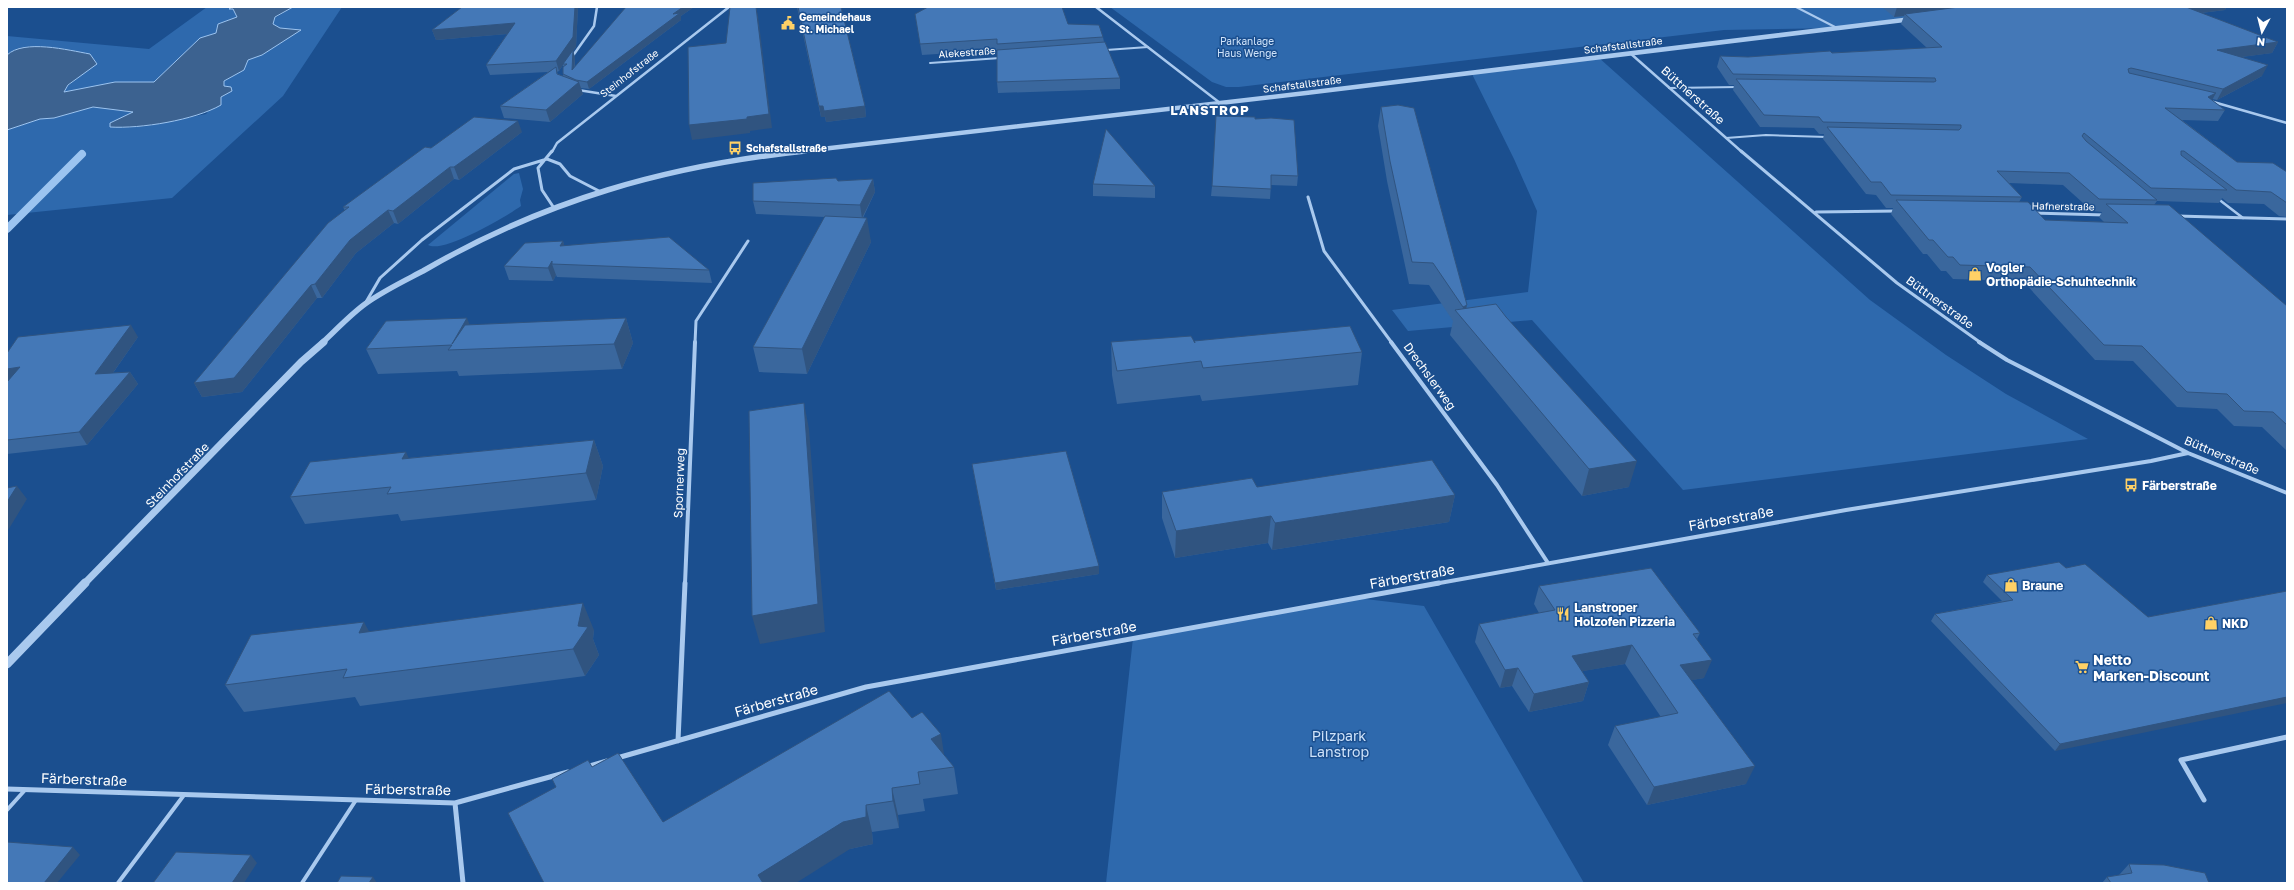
<svg xmlns="http://www.w3.org/2000/svg" width="2294" height="890" font-family="'Golos Text',sans-serif">
<rect width="100%" height="100%" fill="#1b4f8f"/>
<path fill="#2e69ad" d="M207,7H232L229,8L233,9L237,17L218,24L216,33L200,38L154,82H115L64,92L68,86L81,75L72,50C52,48 23,40 7,55V36L149,49Z
M293,7H342L283,96L172,198L7,215V130L40,119L54,118L93,107L134,112L110,123L124,128L148,126L206,114L221,97L224,81L244,70L248,59L262,55L300,30L280,28L273,24L275,18Z
M1110,7H2009L1837,28L1724,30L1239,87H1226L1212,82Z
M1598,57L1870,300L1946,355L2006,394L2088,439L1683,490L1532,320L1408,331L1392,310L1528,292L1537,211L1514,159L1472,74Z
M519,173L523,189L520,200L521,206C507,216 443,254 428,245L514,174Z
M1357,598L1424,606L1584,883H1106L1133,638Z"/>
<path fill="#3c6290" stroke="#9cc4f0" d="M232,7H293L275,17L273,24L280,28L301,30L262,55L248,60L244,70L224,81V86L231,87L232,91L221,97V105C195,120 140,129 110,127V123L133,112L93,107L54,118L40,119L7,130V55C24,39 68,50 90,54L97,64L68,85L64,92L115,82H154L200,38L216,33L218,24L237,17L233,9H229Z"/>
<g fill="none" stroke-linecap="round" stroke-linejoin="round">
<path stroke="#9cc4f0" stroke-width="8" d="M7,229L82,154"/>
<path stroke="#a9c9ee" stroke-width="2" d="M1796,7L1837,28
M1106,50L1148,47
M930,63L1000,58
M1669,88L1738,87
M1726,138L1766,135L1827,137"/>
<path stroke="#a9c9ee" stroke-width="2.5" d="M2217,198L2243,218"/>
<path stroke="#a9c9ee" stroke-width="4" d="M7,810L25,790
M118,883L184,795
M302,883L356,800"/>
<path stroke="#a9c9ee" stroke-width="2.5" d="M1096,7L1220,103
M1630,53L1742,152
M572,57L594,26L597,7
M578,90L616,96
M2210,101L2287,123
M552,152L557,143L729,7"/>
<path stroke="#a9c9ee" stroke-width="3" d="M552,151L538,168L542,190L554,208
M1741,151L1897,283L1981,343
M1308,197L1324,251L1392,343
M1816,212L1897,211
M2033,213L2105,215
M2177,216L2287,219
M366,302L380,278L422,240L514,169L547,159L560,164L570,176L599,191
M695,343L696,321L748,241"/>
<path stroke="#a9c9ee" stroke-width="4" d="M1391,342L1497,485L1548,563
M1979,342L2007,360L2188,453L2287,493
M685,584L695,342
M1434,584L1846,510L2151,461L2188,453"/>
<path stroke="#a9c9ee" stroke-width="5" d="M678,741L685,583
M617,758L866,687L1439,583
M586,767L607,761
M7,789L455,803L568,772
M2204,800L2181,760L2287,737
M455,803L463,883"/>
<path stroke="#a9c9ee" stroke-width="4.5" d="M796,152L1306,93L1912,19"/>
<path stroke="#a9c9ee" stroke-width="5.5" d="M322,343C336,330 350,315 365,304C383,291 404,281 423,271C545,200 666,166 805,151"/>
<path stroke="#a9c9ee" stroke-width="7" d="M84,584L301,362L324,342"/>
<path stroke="#a9c9ee" stroke-width="9" d="M7,664L85,583"/>
</g>
<path fill="#3a679d" fill-rule="evenodd" d="M462,7H578L576,47L573,51L575,57V67L626,7H694L681,16V20L589,89L581,88L583,94L550,122L504,118L500,106L548,72L490,75L486,65L507,34L436,40L432,30ZM563,65V76L558,74L557,72L559,71Z
M797,7H841L865,106L866,117L826,122L825,117H821Z
M1882,7H2226L2225,10L2201,13L2278,42L2272,53L2241,57L2262,76L2217,100L2212,99V100L2225,110L2218,121L2182,120L2237,162L2287,172V217L2279,216L2264,204L2228,203L2222,198L2219,203L2157,201L2154,205L2287,306V451L2262,427L2234,426L2217,409L2177,407L2133,361L2095,360L2023,281L1953,279L1946,271H1941L1927,254H1923L1891,214L1893,208H1886L1876,195L1866,194L1823,139L1824,134H1819L1814,128L1760,127L1733,90L1734,85H1729L1717,67L1720,56L1748,57L1927,48L1901,24L1904,16L1894,17ZM2009,183L2063,185L2092,211L2102,212L2099,217L2104,222L2045,220L2019,202L2022,197Z
M915,14L1068,24L1103,37L1104,42L1120,78V89L998,93L997,82L998,50L922,55Z
M1381,107L1466,308L1629,487L1582,496L1450,335L1453,321L1429,285L1409,284L1387,181L1378,126Z
M1255,119L1298,176L1297,186L1271,185L1270,199L1211,196L1212,186Z
M522,132L459,180L454,179L398,224L394,223L356,253L322,298H317L242,392L202,397L194,383L345,211L343,207L431,148Z
M873,179L875,192L863,218L871,242L807,374L759,372L753,347L825,217L756,214L753,201L838,181Z
M1093,184L1155,186V198L1093,196Z
M563,241L564,246L709,270L712,283L557,277L556,275L553,281L509,280L504,266Z
M626,318L633,343L622,369L459,376L457,371L378,374L366,349L470,325Z
M138,337L113,373L130,372L138,384L87,445L7,454V353Z
M1111,342H1194L1362,352L1358,385L1202,401L1200,395L1117,404L1112,375Z
M594,440L603,466L596,500L401,521L398,514L305,524L290,497L409,458Z
M972,464L1099,574L996,590Z
M1257,487L1455,495L1449,522L1272,550L1268,543L1175,558L1162,518V492Z
M2066,568L2148,617L2287,591L2055,751L1931,621L1935,614L2002,601L1983,582L1987,575Z
M1539,586L1700,633L1697,639L1704,678L1691,680L1746,784L1647,805L1608,745L1615,726L1661,717L1625,664L1582,671L1589,682L1583,701L1529,712L1512,686L1500,688L1475,642L1479,624L1539,613L1534,604Z
M594,630L593,639L599,655L585,676L360,706L355,697L244,712L225,685L369,631Z
M944,755L954,767L958,794L923,799L925,811L898,815L899,828L872,832L873,844L850,849L544,883L592,767L663,822Z
M2129,864L2209,883H2211H2102L2107,877L2119,875Z"/>
<path fill="#305480" d="M575,7H578L576,47L573,51L575,57L574,77L572,70L573,51L563,64V65L559,71L556,61Z
M683,7H694L681,16V20L589,89L587,82L673,14Z
M756,7L758,16L772,128L750,131V133L692,140L689,125L747,117Z
M1897,7H1978L1905,14L1904,16L1894,17Z
M2181,7H2226L2225,10L2177,16Z
M515,23L518,33L436,40L432,30Z
M2278,42L2272,53L2211,61L2217,50Z
M2268,65L2262,76L2217,100L2223,89Z
M579,82L583,94L550,122L546,110Z
M2216,93L2210,104L2208,97Z
M819,106H823L825,117H821Z
M865,106L866,117L826,122L824,111Z
M518,121L522,132L459,180L454,167Z
M450,167L454,179L398,224L393,211Z
M873,179L875,192L862,218L860,205Z
M388,210L394,223L356,253L322,298L315,284L350,240Z
M867,218L871,242L807,374L802,349Z
M563,241L567,255L560,246Z
M552,261V264L556,275L553,281L548,268Z
M311,285L317,298L242,392L202,397L194,383Z
M1467,305L1464,320L1461,318L1463,307Z
M467,318L477,343L452,344Z
M626,318L633,343L622,369L614,344Z
M131,325L138,337L103,387L95,374Z
M20,367L7,383V369Z
M130,372L138,384L87,445L79,432Z
M804,403L809,429L825,632L760,644L752,616Z
M594,440L603,466L596,500L586,473Z
M406,452L418,478L402,459Z
M1637,461L1629,487L1582,496L1589,469Z
M17,486L27,499L7,532V502Z
M1455,495L1449,522L1272,550L1275,523Z
M1271,516L1268,543L1175,558L1176,531Z
M1099,566V574L996,590L995,583Z
M583,603L594,630L593,639L599,655L585,676L573,649Z
M364,622L379,650L359,633Z
M1632,645L1625,664L1566,674L1572,656Z
M1712,660L1704,678L1673,684L1680,665Z
M1518,668L1512,686L1500,688L1505,670Z
M1589,682L1583,701L1529,712L1534,694Z
M2287,697V703L2055,751L2060,744Z
M941,734L945,761L931,739Z
M1755,766L1746,784L1647,805L1654,787Z
M892,788L898,815L899,828L893,801Z
M866,805L872,832L873,844L850,849L796,883H760L758,875Z
M73,847L80,855L57,883H44Z
M251,855L257,863L244,883H232Z
M373,877L377,883H369Z"/>
<path fill="#4478b7" stroke="#305480" d="M462,7H575L573,37L556,61L486,65L515,23L432,30Z
M626,7H683L673,14L680,13L587,82L576,80L563,74V67L567,64H563L573,50L572,70Z
M730,7H756L769,114L747,117V119L689,125L688,47L726,43Z
M798,7H841L865,106L824,111L823,106H819Z
M928,7H1062L1068,24L1099,25L1103,37L997,44V39L920,44L915,14Z
M1959,7H2186L2278,42L2217,50L2268,65L2223,89L2131,68L2128,69L2129,73L2216,93L2208,97L2225,110L2165,108L2237,162L2273,163L2287,172V203L2271,192L2236,190L2184,151H2181V155L2227,190L2151,188L2084,133L2082,136L2086,141L2157,200L2099,199L2069,173L1997,171L2022,197L1891,195L1881,182H1871L1827,127L1959,130L1961,128V125L1823,122L1819,117L1764,115L1736,79L1934,82L1936,81L1935,78L1733,74L1720,56L1748,57L1830,51L1832,53L1942,47L1905,14Z
M1105,42L1120,78L997,82V50Z
M556,67L557,74L579,82L546,110L500,106Z
M1398,105L1414,108L1467,305L1463,307L1433,263L1412,262L1390,161L1381,107Z
M1216,116L1255,117V119L1271,118L1294,120L1298,176L1271,175V189L1212,186Z
M474,117L518,121L454,167H450L393,211L388,210L350,240L315,284L311,285L234,378L194,383L328,223L349,207H343L425,147L431,148Z
M1106,129L1155,186L1093,184Z
M836,178L838,181L873,179L860,205L753,201V183Z
M1896,200L2028,202L2045,220L2128,223L2106,204L2169,205L2287,306V425L2273,412L2244,411L2227,394L2187,392L2142,346L2104,345L2030,267L1960,265L1953,257H1948L1933,240H1929Z
M825,216L867,218L802,349L753,347Z
M669,237L709,270L552,264V261L548,268L504,266L525,243L563,241L560,246Z
M1496,304L1506,317L1637,461L1589,469L1455,310Z
M467,318L452,344L465,325L626,318L614,344L448,350L452,345L366,349L386,321Z
M131,325L95,374L130,372L79,432L7,440V382L20,367L7,369V353L18,337Z
M1350,326L1362,352L1203,368L1201,361L1117,371L1111,342L1191,336L1195,343L1194,341Z
M804,403L818,604L752,616L749,411Z
M594,440L586,473L387,494L391,487L290,497L310,462L406,452L402,459Z
M1066,451L1099,566L995,583L972,464Z
M1432,460L1455,495L1275,523L1271,516L1176,531L1162,492L1252,478L1257,487Z
M17,486L7,502V488Z
M2059,562L2066,568L2085,564L2148,617L2287,591V697L2060,744L1935,614L2013,600L1987,575Z
M1651,568L1700,633L1693,634L1712,660L1680,665L1755,766L1654,787L1615,726L1678,713L1632,645L1572,656L1589,682L1534,694L1518,668L1505,670L1479,624L1555,610L1539,586Z
M583,603L578,626L588,627L573,649L343,678L347,669L225,685L251,635L364,622L359,633Z
M889,691L912,718L922,712L941,734L931,739L954,767L918,772L920,784L892,788L893,801L866,805V817L843,822L758,875L763,883H544L508,813L556,787L552,779L588,760L592,767L618,753L663,822Z
M7,842L73,847L44,883H7Z
M176,852L251,855L232,883H153Z
M2129,864L2164,865L2205,873L2209,883H2211H2111L2107,877L2132,873Z
M341,876L373,877L369,883H337Z"/>
<defs>
<g id="civic-bare" transform="scale(1.08)"><path d="M-.6-6.5H3V-4.5H.6V-3L4-1V1h2V6H-6V1h2V-1L-.6-3ZM-1.2 2.5V6h2.4V2.5Z" fill="#ffd166" stroke="#1b4f8f" stroke-width="2.5" paint-order="stroke"/></g>
<g id="bus-bare" transform="scale(1.08)"><path d="M-5-6H5V4H4V6H2V4H-2V6H-4V4H-5ZM-3.5-4V0h7V-4ZM-3.5 1.2v1.5H-2V1.2ZM2 1.2v1.5H3.5V1.2Z" fill="#ffd166" stroke="#1b4f8f" stroke-width="2.5" paint-order="stroke"/></g>
<g id="shop-bare" transform="scale(1.08)"><path d="M-5-2.5h2.3a2.7 3.5 0 0 1 5.4 0H5L5.5 6h-11ZM-1.5-2.5h3a1.5 2.3 0 0 0-3 0Z" fill="#ffd166" stroke="#1b4f8f" stroke-width="2.5" paint-order="stroke"/></g>
<g id="restaurant-bare" transform="scale(1.08)"><path d="M-5-6h1v4h1v-4h1v4h1v-4h1v5L-1.5 .5V6h-2V.5L-5-1ZM5-6V6H3V1.5H1.5Q1.5-4 5-6Z" fill="#ffd166" stroke="#1b4f8f" stroke-width="2.5" paint-order="stroke"/></g>
<g id="supermarket-bare" transform="scale(1.08)"><path d="M-6-5.5h2.5l.6 2H6L4.5 2H-2.5L-4.4-4H-6ZM-1.5 3.2a1.3 1.3 0 1 0 .1 0ZM3 3.2a1.3 1.3 0 1 0 .1 0Z" fill="#ffd166" stroke="#1b4f8f" stroke-width="2.5" paint-order="stroke"/></g>
</defs>
<g fill-rule="evenodd">
<use href="#civic-bare" x="788" y="23"/>
<use href="#bus-bare" x="735" y="148"/>
<use href="#shop-bare" x="1975" y="274"/>
<use href="#bus-bare" x="2131" y="485"/>
<use href="#shop-bare" x="2011" y="585"/>
<use href="#restaurant-bare" x="1563" y="614"/>
<use href="#shop-bare" x="2211" y="623"/>
<use href="#supermarket-bare" x="2082" y="667"/>
</g>
<g text-anchor="middle" dominant-baseline="central" stroke-width="3" stroke-linejoin="round" paint-order="stroke">
<g font-size="10" font-weight="bold" fill="#fff" stroke="#1b4f8f" text-anchor="start">
<text x="799" y="17">Gemeindehaus<tspan x="799" dy="12">St. Michael</tspan></text>
<text x="746" y="148">Schafstallstraße</text>
</g>
<g font-size="10" fill="#cfe3fa" stroke="#1b4f8f">
<text x="1247" y="41">Parkanlage<tspan x="1247" dy="12">Haus Wenge</tspan></text>
</g>
<g font-size="10" fill="#fff" stroke="#1b4f8f">
<text transform="translate(1623 45) rotate(-7)">Schafstallstraße</text>
<text transform="translate(967 52) rotate(-4)">Alekestraße</text>
<text transform="translate(629 73) rotate(-38)">Steinhofstraße</text>
<text transform="translate(1302 84) rotate(-7)">Schafstallstraße</text>
<text transform="translate(2063 206) rotate(1)">Hafnerstraße</text>
</g>
<g font-size="12" fill="#fff" stroke="#1b4f8f">
<text transform="translate(1693 95) rotate(42)">Büttnerstraße</text>
<text transform="translate(1940 302) rotate(36)">Büttnerstraße</text>
<text transform="translate(1430 376) rotate(54)">Drechslerweg</text>
<text transform="translate(2222 455) rotate(23)">Büttnerstraße</text>
<text transform="translate(177 475) rotate(-46)">Steinhofstraße</text>
<text transform="translate(679 483) rotate(-88)">Spornerweg</text>
</g>
<g font-size="12" font-weight="bold" fill="#fff" stroke="#1b4f8f" text-anchor="start">
<text x="1986" y="267">Vogler<tspan x="1986" dy="14">Orthopädie-Schuhtechnik</tspan></text>
<text x="2142" y="485">Färberstraße</text>
<text x="2022" y="585">Braune</text>
<text x="1574" y="607">Lanstroper<tspan x="1574" dy="14">Holzofen Pizzeria</tspan></text>
<text x="2222" y="623">NKD</text>
</g>
<g font-size="13" font-weight="bold" letter-spacing="1" fill="#fff" stroke="#1b4f8f">
<text x="1210" y="110">LANSTROP</text>
</g>
<g font-size="14" fill="#fff" stroke="#1b4f8f">
<text transform="translate(1731 518) rotate(-10)">Färberstraße</text>
<text transform="translate(1412 576) rotate(-10)">Färberstraße</text>
<text transform="translate(1094 633) rotate(-10)">Färberstraße</text>
<text transform="translate(776 700) rotate(-16)">Färberstraße</text>
<text transform="translate(84 779) rotate(2)">Färberstraße</text>
<text transform="translate(408 789) rotate(1)">Färberstraße</text>
</g>
<g font-size="14" font-weight="bold" fill="#fff" stroke="#1b4f8f" text-anchor="start">
<text x="2093" y="659">Netto<tspan x="2093" dy="16">Marken-Discount</tspan></text>
</g>
<g font-size="14" fill="#cfe3fa" stroke="#1b4f8f">
<text x="1339" y="735">Pilzpark<tspan x="1339" dy="16">Lanstrop</tspan></text>
</g>
</g>
<rect width="2294" height="890" fill="none" stroke="#ffffff" stroke-width="16"/>
<g transform="translate(2262 32) rotate(187)" stroke="#1b4f8f" stroke-width="3" paint-order="stroke">
<path d="M0-3L7 15L0 10L-7 15Z" fill="#ffffff"/>
<text y="-6" font-size="11" font-weight="bold" text-anchor="middle" fill="#ffffff">N</text>
</g>
</svg>
